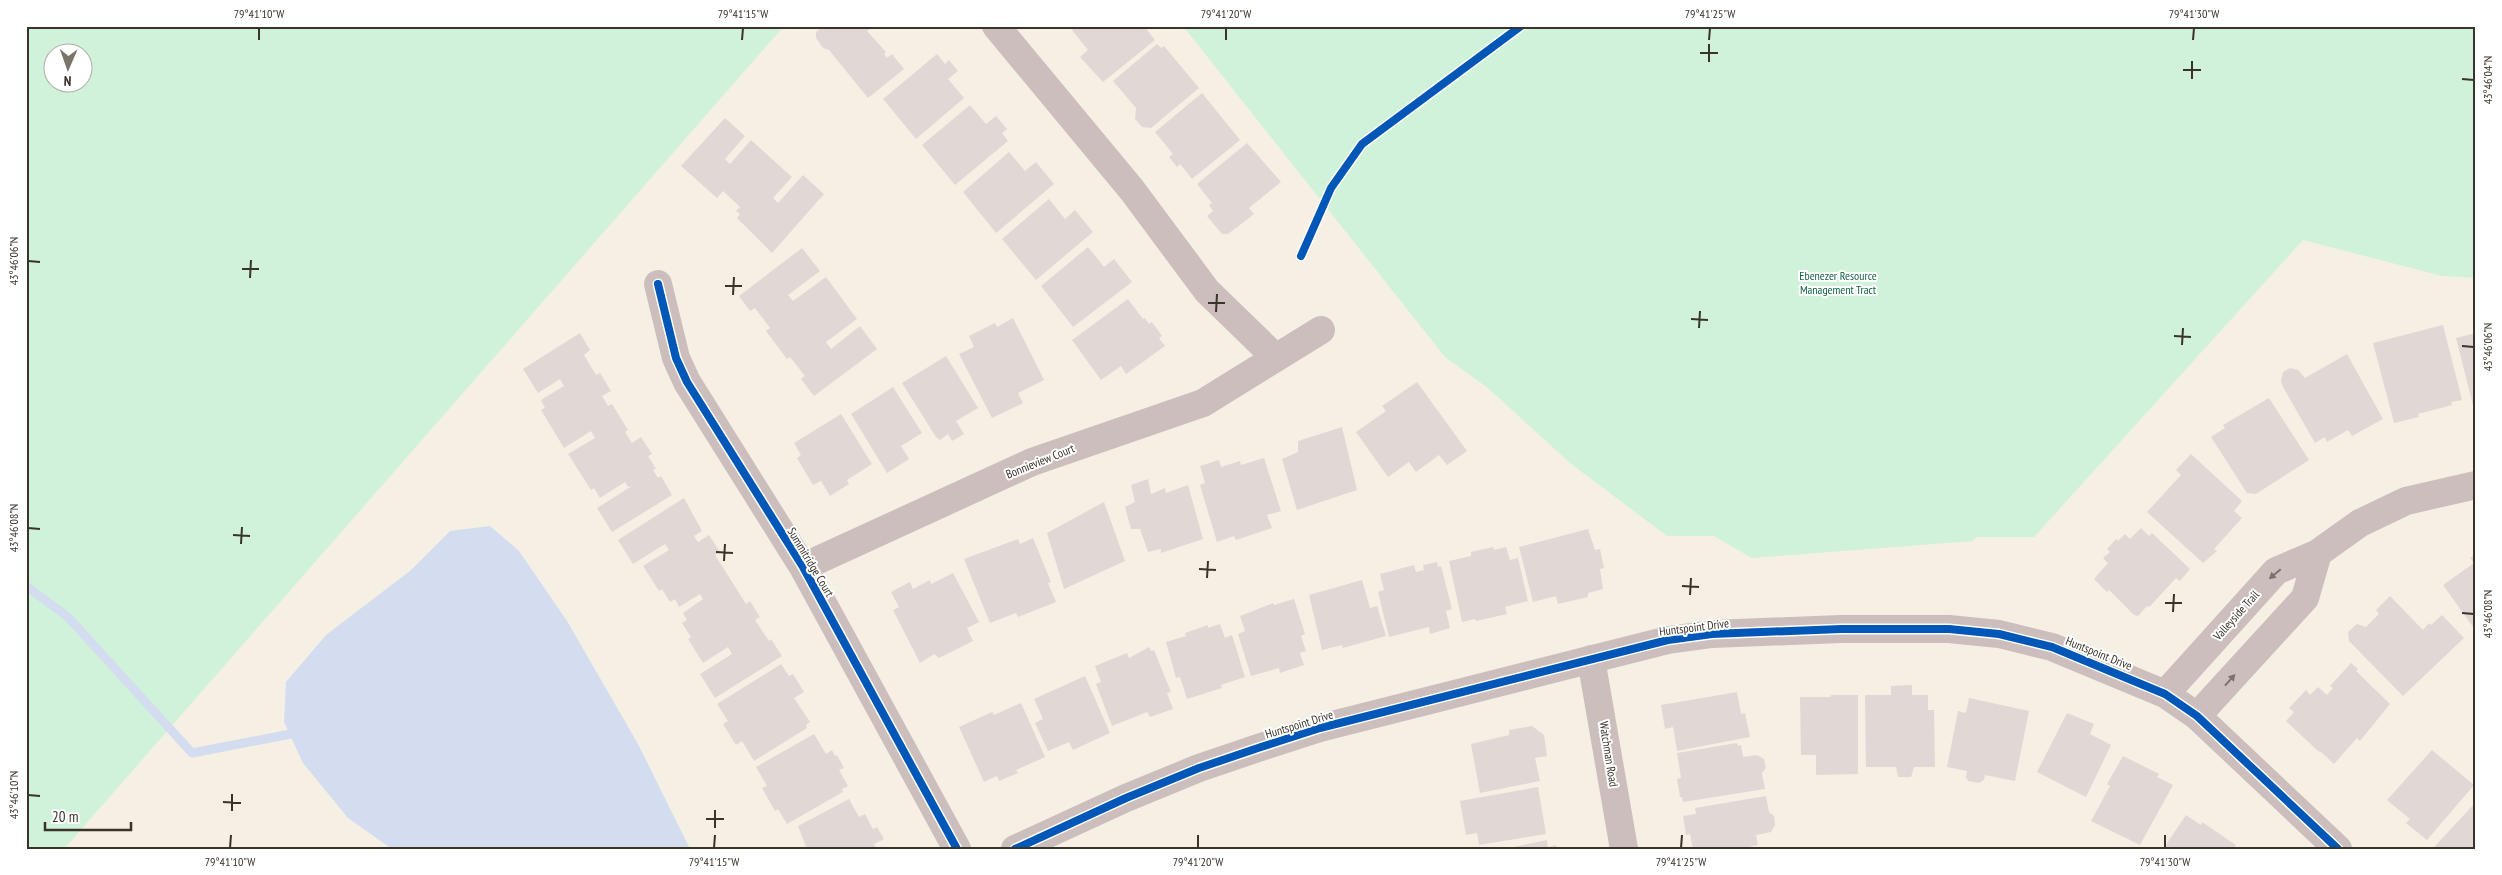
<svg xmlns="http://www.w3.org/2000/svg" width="2502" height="875" font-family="'PT Sans Narrow',sans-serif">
<rect width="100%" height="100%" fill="#f5efe4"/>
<path fill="#d0f2da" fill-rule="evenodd" d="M26,26H784L64,849H26ZM82,52V82H52V52Z
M1183,26H2476V278L2442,276L2303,240L2034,537H1976L1972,541L1752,558L1714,536H1667L1570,463L1488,388L1445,357Z"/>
<path fill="#d3ddef" d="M490,526L519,551L567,621L638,744L690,849H392L348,818L303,763L284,722L286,682L326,635L410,571L450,531Z"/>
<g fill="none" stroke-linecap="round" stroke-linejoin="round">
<path stroke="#d3ddef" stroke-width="9" d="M26,586L68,617L192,753L301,732"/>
</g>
<path fill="#e1d8d6" d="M823,26H869L871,28L867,31L886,52L884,54L887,58L892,54L904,69L868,98L829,50L823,48L816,38V32Z
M1076,26H1144L1155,40L1103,82L1080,57L1088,50L1072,30Z
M1157,44L1161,48L1164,46L1199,88L1151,128L1142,127L1135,119L1136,108L1113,81Z
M937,54L945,64L949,60L958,71L948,79L964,98L916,139L883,99Z
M1202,93L1240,140L1192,179L1180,164L1177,167L1169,157L1173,154L1155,132Z
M970,105L986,124L996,116L1007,129L1002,133L1008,141L955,185L922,145Z
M725,118L745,136L725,159L730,164L751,140L792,177L773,198L778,203L803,175L824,194L772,253L737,218L740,214L736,211L740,207L723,191L717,198L681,166Z
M1247,143L1281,182L1249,208L1254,214L1228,234H1222L1207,216L1213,211L1209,205L1212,203L1197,184Z
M1009,152L1025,171L1036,162L1054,184L996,233L963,192Z
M1049,199L1065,219L1075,210L1093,232L1036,280L1002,239Z
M1088,247L1104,267L1114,259L1132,282L1073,327L1041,286Z
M802,248L820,271L788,295L793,301L826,277L857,319L826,342L831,349L860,326L877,349L814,396L801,379L805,376L790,357L787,359L766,331L770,328L755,308L750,311L739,296Z
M1128,299L1143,319L1145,318L1149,324L1152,322L1162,336L1159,338L1165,346L1126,374L1121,366L1101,380L1072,340Z
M1013,318L1044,380L1018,393L1023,403L992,418L959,354L974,347L969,336L995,323L997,327Z
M2443,325L2462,400L2451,402L2452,405L2418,414L2419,417L2394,423L2373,343Z
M580,333L590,350L584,355L596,375L600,373L611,391L602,396L608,406L612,404L628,430L625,432L632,443L641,437L652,454L648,456L656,469L653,470L658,478L661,476L672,495L612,532L597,508L632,486L628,487L625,482L600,498L594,488L591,490L568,454L595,438L591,431L564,448L541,410L545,408L541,400L564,386L560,379L538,393L523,369Z
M2476,333V413H2475L2456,338Z
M2347,354L2383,419L2352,436L2348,430L2327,442L2325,437L2315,443L2283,387L2281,381L2283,372L2290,368L2298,370L2305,378Z
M946,356L978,408L956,421L964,434L952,441L948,434L940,440L936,437L902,383Z
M1417,382L1467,451L1447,465L1439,455L1416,472L1409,462L1388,477L1356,432L1386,411L1382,406Z
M893,387L922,433L901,446L909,459L887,473L851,414Z
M2269,398L2309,460L2256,494L2247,493L2211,437L2225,428L2223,425Z
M841,414L872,464L847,480L849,484L830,496L821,481L813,485L797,458L801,455L794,443Z
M1342,427L1357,490L1297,510L1282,459L1298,452V441Z
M2191,454L2242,501L2234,511L2242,518L2214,549L2217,551L2203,563L2147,512L2181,475L2176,470Z
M1264,458L1281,511L1267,515L1272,528L1236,540L1234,536L1217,542L1200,485L1205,483L1200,466L1219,460L1221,467L1240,461L1241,465Z
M1148,479L1151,494L1165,488L1166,493L1188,485L1203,539L1161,553V549L1148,552L1140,529H1131L1125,507L1135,502L1131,485Z
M684,498L702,531L694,536L698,542L709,535L720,552L715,555L746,604L750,601L760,617L755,620L769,641L771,639L782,656L715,698L700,674L732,654L728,647L703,663L688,639L691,637L682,623L687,620L683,613L703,599L700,594L679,607L675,599L670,602L662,589L659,591L643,566L669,550L665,544L633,564L618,540Z
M1104,502L1125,561L1064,589L1047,533Z
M2141,528L2149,536L2152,533L2190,569L2180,581L2176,578L2153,603L2149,607L2147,606L2138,616L2134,615L2109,590L2107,592L2094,579L2108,563L2103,558L2110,552L2107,549L2116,539L2118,541L2125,534L2130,539Z
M1588,529L1595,550L1600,549L1604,568L1600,569L1603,589L1588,593V597L1558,604L1556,596L1533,602L1519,547Z
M1033,538L1051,582L1048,583L1056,602L1018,617L1016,613L990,623L964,559L1018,539L1020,544Z
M1493,547L1494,550L1506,547L1510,560L1518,558L1528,601L1505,607L1507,614L1476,621L1475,619L1462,622L1449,561L1471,556V552Z
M2476,554V631L2443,585L2474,563L2470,558Z
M1437,562L1438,567L1441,566L1452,609L1446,611L1450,628L1430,634L1429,627L1389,637L1378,592L1384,590L1380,574L1414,565L1416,572L1424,570L1423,565Z
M953,573L979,622L967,628L973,641L939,658L934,654L920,663L893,610L899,607L891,592L910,582L913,589L930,580L931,584Z
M1362,580L1370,608L1377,606L1386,636L1343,648L1342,645L1322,650L1309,595Z
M2390,596L2423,630L2429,623L2431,625L2442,615L2464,638L2403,696L2349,641L2348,632L2357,624L2366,627L2379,614L2376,610Z
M1294,599L1305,634L1301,636L1306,651L1300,653L1304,665L1280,673L1279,668L1251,676L1238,634L1245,631L1240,616L1273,603L1274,605Z
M1220,624L1225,638L1232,635L1245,677L1221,685L1222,688L1187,699L1180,677L1176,678L1166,642L1186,636L1185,633L1208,625V628Z
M1149,647L1151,651L1154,650L1171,692L1167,693L1173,709L1150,717L1147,712L1112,726L1096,684L1101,682L1095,666L1127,653L1129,658Z
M2351,663L2358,669L2356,671L2390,704L2360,741L2357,738L2334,764L2320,751L2319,752L2286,721L2294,712L2289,708L2306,690L2310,695L2318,687L2327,695L2333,688L2330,686Z
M781,664L789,676L793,674L804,692L794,698L810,722L806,725L807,728L754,761L742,741L736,745L723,724L728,721L717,704Z
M1085,676L1110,733L1073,750L1069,742L1048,751L1035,723L1043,719L1034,699Z
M1912,685V695H1928V710H1934L1935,767H1914L1911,777H1898L1896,767H1866L1865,695H1891V686Z
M1737,692L1741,714L1745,713L1750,737L1677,751L1673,727L1665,729L1661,705Z
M1831,695H1858V774L1816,775V755H1801L1800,697H1831Z
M1969,698L2029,711L2015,781L1985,775L1984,780L1979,783L1968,781L1966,777L1967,771L1947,767L1958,711L1966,713Z
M1021,703L1045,757L1016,770L1018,773L999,781L997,776L984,782L959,727L992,712L994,715Z
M2067,713L2094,724L2090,734L2111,745L2086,797L2037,772Z
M1532,726L1544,735L1547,756L1535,758L1540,781L1480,793L1471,744L1509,735V730Z
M814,734L826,754L832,750L835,756L837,755L844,768L839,770L848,786L842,789L843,792L787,824L778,809L775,811L762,788L767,786L756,767Z
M1737,743L1738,746L1741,745L1743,757L1757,755L1764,759L1766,768L1762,773L1765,789L1683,802L1682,797H1680L1677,779L1681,778L1677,753Z
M2432,750L2474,785L2427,840L2406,823L2410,819L2387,800Z
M2123,756L2159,774L2157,777L2173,785L2140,845L2091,821L2110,786L2107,784Z
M1538,787L1546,834L1479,845L1477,833L1466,835L1460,801Z
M1766,796L1769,812L1774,816L1775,825L1771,832L1756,835L1758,845L1738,849H1693L1690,834L1686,835L1683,816L1696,814L1695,808Z
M849,799L859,817L865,814L873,829L877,827L884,839L874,844L877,849H807L798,826Z
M2476,802V849H2437L2435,846Z
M2186,815L2201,825L2202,822L2236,845L2233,849H2163Z
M1547,840L1548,847L1556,845L1557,849H1504Z"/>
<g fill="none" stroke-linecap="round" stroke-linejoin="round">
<path stroke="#cbbebd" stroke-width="28" d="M996,26L1132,190L1207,291L1276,358
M658,284L676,358L687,382L803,567L957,849
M803,567L1032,462L1203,403L1321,330
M1591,659L1624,849
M2165,694L2276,571L2318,553L2360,523L2406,501L2476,485
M2197,716L2305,598L2318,553
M1015,849L1126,798L1199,768L1261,747L1320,728L1668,640L1712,634L1841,629H1949L1999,634L2052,647L2165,694L2197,716L2338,849"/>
<g stroke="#fff" stroke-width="11">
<path id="cycleway" d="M1301,256L1331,188L1362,144L1521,26
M658,284L676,358L687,382L803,567L957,849
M1015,849L1126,798L1199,768L1261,747L1320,728L1668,640L1712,634L1841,629H1949L1999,634L2052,647L2165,694L2197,716L2338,849"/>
</g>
<use href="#cycleway" stroke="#0057b8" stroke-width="8"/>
</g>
<defs><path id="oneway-solid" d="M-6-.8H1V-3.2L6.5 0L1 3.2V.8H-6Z" transform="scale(1.25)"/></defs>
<g fill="#7b726c">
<use href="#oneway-solid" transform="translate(2275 574) rotate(140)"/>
<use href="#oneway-solid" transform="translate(2230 680) rotate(-48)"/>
</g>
<path fill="none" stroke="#3a332a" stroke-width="2" d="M259,40V28M742,40L743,28M1226,40V28M1709,40L1710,28M2193,40L2194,28M1700,53H1718M1709,62V44M2183,70H2201M2192,79V61M2462,79L2474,80M28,261L40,262M242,269H259M250,278L251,260M725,286H742M733,295L734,277M1208,303H1225M1216,312L1217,294M1691,319L1708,320M1699,328L1700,311M2174,336L2191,337M2182,345L2183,328M2462,346L2474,347M28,528L40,529M233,535L250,536M241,544L242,527M716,552L733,553M724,561L725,544M1199,569L1216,570M1207,578L1208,561M1682,586L1699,587M1690,595L1691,578M2165,603H2182M2173,612L2174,594M2462,613L2474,614M28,795L40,796M223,802L241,803M232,811V794M706,819H724M715,828V810M230,848L231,835M714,848L715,835M1198,848V835M1681,848L1682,835M2165,848V835"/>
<g text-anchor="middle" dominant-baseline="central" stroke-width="4" stroke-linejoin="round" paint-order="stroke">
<g font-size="12" fill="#166345" stroke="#fff">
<text x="1838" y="275">Ebenezer Resource<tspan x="1838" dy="14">Management Tract</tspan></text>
</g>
<g font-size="12" fill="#3a332a" stroke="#fff">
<text transform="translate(1040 461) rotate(-22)">Bonnieview Court</text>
<text transform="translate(811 562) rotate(59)">Summitridge Court</text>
<text transform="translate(2236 615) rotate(-48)">Valleyside Trail</text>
<text transform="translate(1694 627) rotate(-7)">Huntspoint Drive</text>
<text transform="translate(2099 653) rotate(22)">Huntspoint Drive</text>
<text transform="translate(1299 724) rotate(-17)">Huntspoint Drive</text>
<text transform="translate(1609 754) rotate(81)">Watchman Road</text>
</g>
</g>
<rect width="2502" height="875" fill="none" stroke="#ffffff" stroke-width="55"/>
<g transform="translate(68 68) rotate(182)"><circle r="24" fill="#ffffff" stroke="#b0adaa"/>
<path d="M0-4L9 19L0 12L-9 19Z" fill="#7b756b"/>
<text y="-8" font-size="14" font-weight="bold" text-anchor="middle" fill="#3a332a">N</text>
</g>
<path d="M45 822v8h86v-8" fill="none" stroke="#3a332a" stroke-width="2.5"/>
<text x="52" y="822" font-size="15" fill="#3a332a" stroke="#ffffff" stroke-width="4" paint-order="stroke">20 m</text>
<rect x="28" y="28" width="2446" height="820" fill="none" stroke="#3a332a" stroke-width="2"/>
<g font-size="12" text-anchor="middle" fill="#3a332a">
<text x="259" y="18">79°41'10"W</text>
<text x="743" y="18">79°41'15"W</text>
<text x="1226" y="18">79°41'20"W</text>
<text x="1710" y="18">79°41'25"W</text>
<text x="2194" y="18">79°41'30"W</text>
<text transform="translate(2488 80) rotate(-90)" y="4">43°46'04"N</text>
<text transform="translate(14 261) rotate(-90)" y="4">43°46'06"N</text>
<text transform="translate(2488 347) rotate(-90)" y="4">43°46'06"N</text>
<text transform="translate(14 528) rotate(-90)" y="4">43°46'08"N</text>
<text transform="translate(2488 614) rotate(-90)" y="4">43°46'08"N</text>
<text transform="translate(14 795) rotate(-90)" y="4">43°46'10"N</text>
<text x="230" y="866">79°41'10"W</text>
<text x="714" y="866">79°41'15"W</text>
<text x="1198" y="866">79°41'20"W</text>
<text x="1681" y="866">79°41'25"W</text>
<text x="2165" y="866">79°41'30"W</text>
</g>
</svg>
